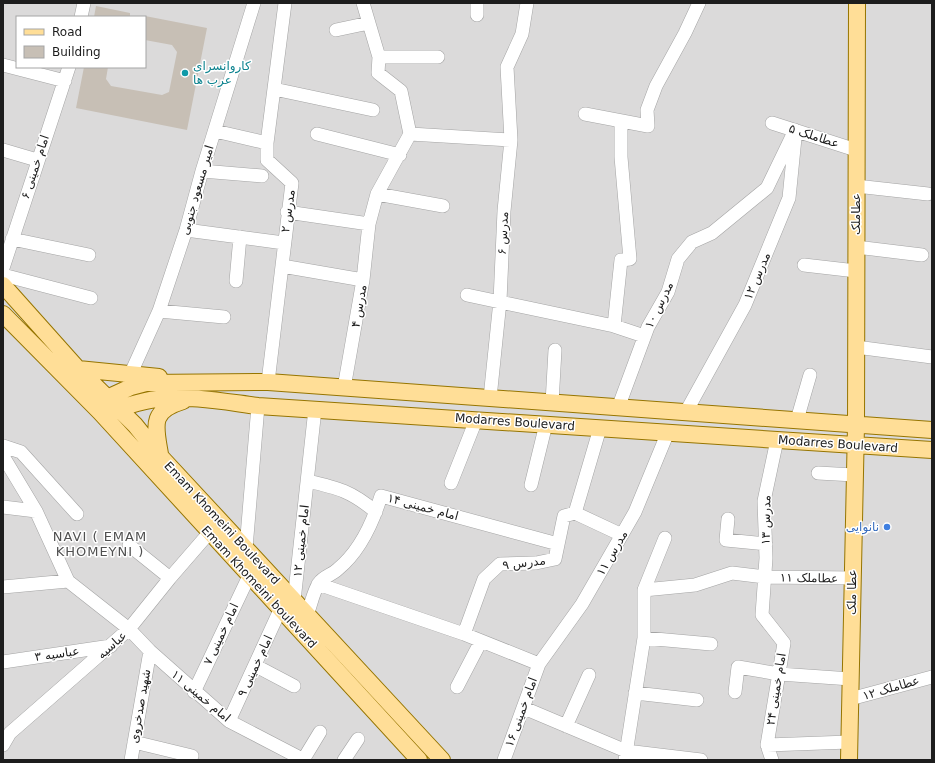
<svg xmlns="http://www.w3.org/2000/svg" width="935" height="763" font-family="'DejaVu Sans','Noto Naskh Arabic',sans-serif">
<rect width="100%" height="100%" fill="#efece2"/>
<path fill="#dbdada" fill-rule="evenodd" d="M3,3H932V760H3ZM17,17H145V67H17Z"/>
<path fill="#c7bfb5" d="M96,6L130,13V17H94Z
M145,16L207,28L187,130L76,108L84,67H108L106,79L111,86L162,95L169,92L177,52L172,45L145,40Z"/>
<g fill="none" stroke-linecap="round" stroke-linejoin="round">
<g stroke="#a4a4a4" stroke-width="14">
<path id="minor" d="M477,15V3
M81,17L84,3
M336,30L369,23
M379,57H438
M3,65L65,81
M274,89L373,110
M585,114L648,126L647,110L656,86L685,33L699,3
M772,123L856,150
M215,131L267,143
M317,134L400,155
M410,134L511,140
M3,150L37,160
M202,171L262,176
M856,186L928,194
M377,194L443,206
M287,212L369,224
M186,230L284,243
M12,239L89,255
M856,247L922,255
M804,265L856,271
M282,266L363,280
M3,268L69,67
M3,275L91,298
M236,281L240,237
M467,295L614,326L644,336
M159,311L224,317
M614,326L621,260L630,259L621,157V121
M856,347L932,357
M131,373L159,311L186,230L202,171L254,3
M268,382L292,183L267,160V143L285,3
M344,388L363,280L369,224L377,194L410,134L401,91L378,73L379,57L363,3
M490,398L500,301L504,211L511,140L507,67L522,34L527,3
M552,403L555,350
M618,408L648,327L668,292L678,259L692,242L712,233L767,188L795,130
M686,412L745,305L789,198L795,138
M797,420L810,375
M3,446L21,452L77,514
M3,456L36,511L68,581L129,629L150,651L229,721L304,760
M818,473L854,475
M308,481C338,488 351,491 376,512
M451,483L476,420
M531,485L546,424
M3,507L36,511
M575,513L622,535
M728,519L726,540L766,544
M129,545L170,578
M246,548L258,406
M318,584L464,634L539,664
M3,587L68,581
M644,590L695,585L732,573L765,577L853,578
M294,601L315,409
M307,615C311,605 313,592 319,583C324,576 332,575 338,569C360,551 373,522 381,496L558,544
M464,634L484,579L500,564L536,563L555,559L564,516L575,513L600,428
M644,638L711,644
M3,662L111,646
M256,666L294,686
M457,687L481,641
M194,692L249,576
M735,692L738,667L779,674L851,679
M635,693L697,700
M850,699L932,677
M524,708L626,751L701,760
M229,721L280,610
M566,726L589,675
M134,742L192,756
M3,745L10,733L129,629L170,578L209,533
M767,745L849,742
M131,760L150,651
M303,760L320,732
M344,760L358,739
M504,760L539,664L582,604L635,512L668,432
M625,760L644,638V590L665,538
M772,760L767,745L784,643L762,615L766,558L764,501L777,440"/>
</g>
<g stroke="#967500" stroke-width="18">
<path id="major" d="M3,285L78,369L135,425L160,456L442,760
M3,314L100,412L419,760
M78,369L159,377
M100,412L107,398L131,387L146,383L268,382L932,430
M100,412C120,410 137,401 157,399C190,395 226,402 258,406L932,450
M160,454C155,425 150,411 183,401
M849,760L856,425L857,3"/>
</g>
<use href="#minor" stroke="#fff" stroke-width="13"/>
<use href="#major" stroke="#ffde97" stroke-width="16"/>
</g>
<circle fill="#0f9aa8" stroke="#fff" stroke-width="1.5" cx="185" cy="73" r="4"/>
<circle fill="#3f7fe0" stroke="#fff" stroke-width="1.5" cx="887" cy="527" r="4"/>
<g text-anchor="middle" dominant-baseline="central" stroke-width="3" stroke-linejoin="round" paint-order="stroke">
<g font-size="12" fill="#0d838f" stroke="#fff" text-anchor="start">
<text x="193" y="66">کاروانسرای<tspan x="193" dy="14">عرب ها</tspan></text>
</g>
<g font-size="12" fill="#1d1d1d" stroke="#fff">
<text transform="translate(814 136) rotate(18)">عطاملک ۵</text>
<text transform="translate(35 167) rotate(-72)">امام خمینی ۶</text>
<text transform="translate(197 190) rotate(-74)">امیر مسعود جنوبی</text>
<text transform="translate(288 211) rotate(-82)">مدرس ۲</text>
<text transform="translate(856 214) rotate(-90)">عطاملک</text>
<text transform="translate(503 233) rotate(-87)">مدرس ۶</text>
<text transform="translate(757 276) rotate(-67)">مدرس ۱۲</text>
<text transform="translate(659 305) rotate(-64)">مدرس ۱۰</text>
<text transform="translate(359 306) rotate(-80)">مدرس ۴</text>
<text transform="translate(515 422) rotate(4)">Modarres Boulevard</text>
<text transform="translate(838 444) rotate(4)">Modarres Boulevard</text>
<text transform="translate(423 507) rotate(15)">امام خمینی ۱۴</text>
<text transform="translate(766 520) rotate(-89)">مدرس ۱۳</text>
<text transform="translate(222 523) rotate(47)">Emam Khomeini Boulevard</text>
<text transform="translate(301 541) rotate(-84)">امام خمینی ۱۲</text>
<text transform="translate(612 553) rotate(-60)">مدرس ۱۱</text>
<text transform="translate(524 563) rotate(-7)">مدرس ۹</text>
<text transform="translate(809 578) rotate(1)">عطاملک ۱۱</text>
<text transform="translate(259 587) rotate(47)">Emam Khomeini boulevard</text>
<text transform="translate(852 592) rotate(-89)">عطا ملک</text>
<text transform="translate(221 634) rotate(-65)">امام خمینی ۷</text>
<text transform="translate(112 645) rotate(-42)">عباسیه</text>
<text transform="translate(57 654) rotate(-8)">عباسیه ۳</text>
<text transform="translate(255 666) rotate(-65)">امام خمینی ۹</text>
<text transform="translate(891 688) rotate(-16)">عطاملک ۱۲</text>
<text transform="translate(776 689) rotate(-81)">امام خمینی ۲۴</text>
<text transform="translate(201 696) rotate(40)">امام خمینی ۱۱</text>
<text transform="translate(140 706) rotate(-80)">شهید صدخروی</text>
<text transform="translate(521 712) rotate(-70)">امام خمینی ۱۶</text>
</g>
<g font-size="12" fill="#366cbe" stroke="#fff" text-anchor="end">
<text x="879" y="527">نانوایی</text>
</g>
<g font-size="13" letter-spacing="1" fill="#505050" stroke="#fff">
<text x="100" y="536">NAVI ( EMAM<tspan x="100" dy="15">KHOMEYNI )</tspan></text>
</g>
</g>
<rect width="935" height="763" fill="none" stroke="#1d1d1d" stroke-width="8"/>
<rect x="16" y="16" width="130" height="52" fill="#ffffff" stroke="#a5a5a5"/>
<rect x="24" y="29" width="20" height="6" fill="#ffde97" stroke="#a5a5a5"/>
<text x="52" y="36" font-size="12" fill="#1d1d1d">Road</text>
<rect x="24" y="46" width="20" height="12" fill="#c7bfb5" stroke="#a5a5a5"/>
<text x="52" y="56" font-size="12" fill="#1d1d1d">Building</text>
</svg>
